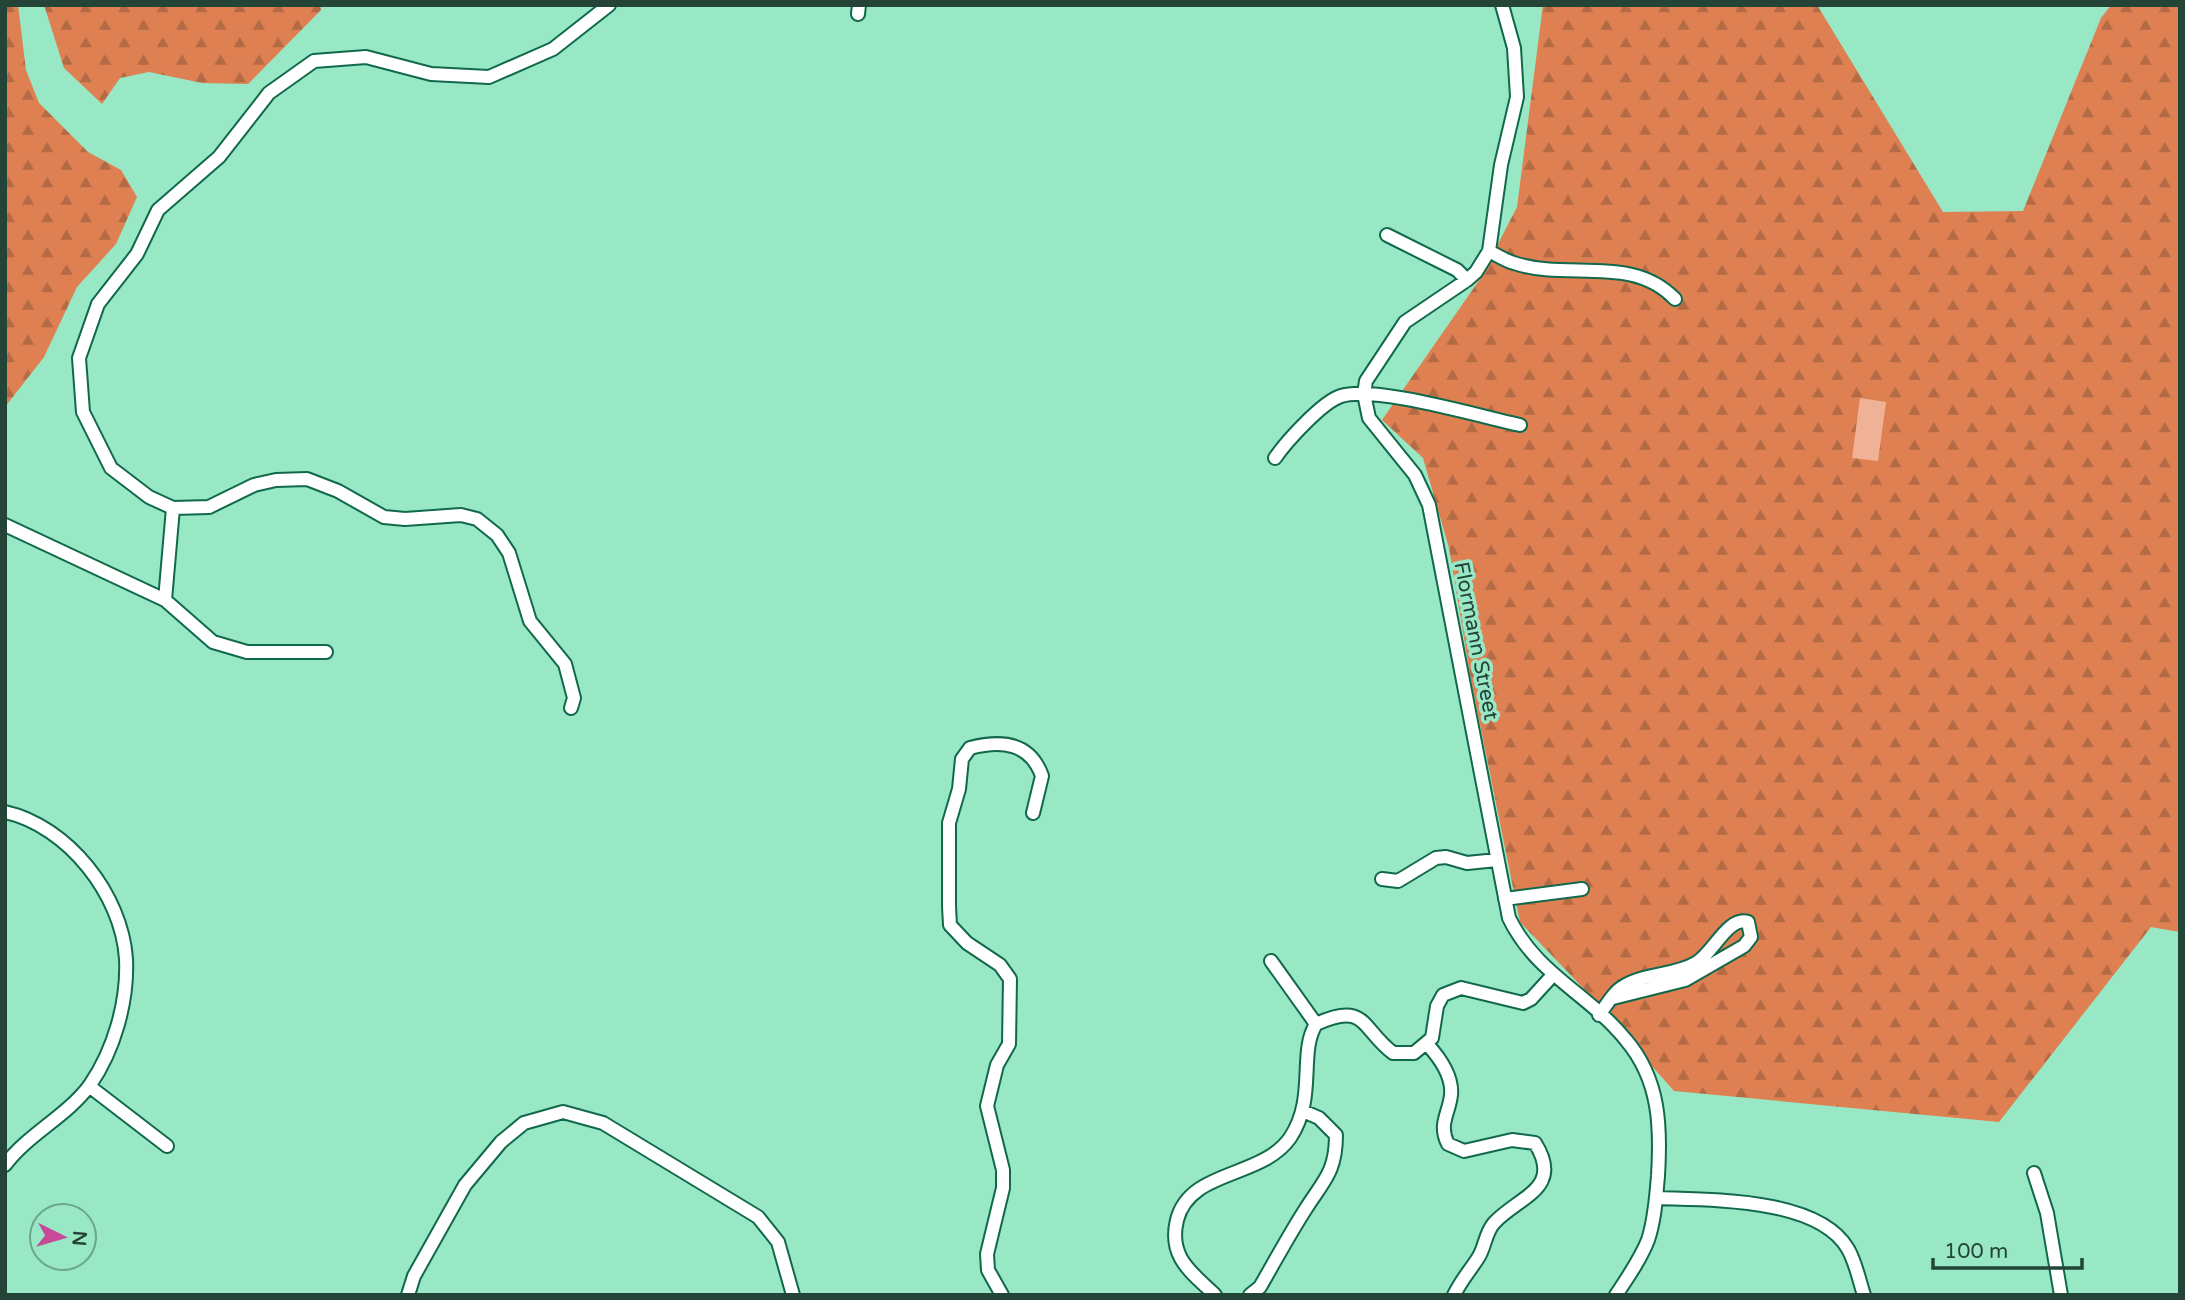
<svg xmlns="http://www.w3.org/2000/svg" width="2185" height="1300" font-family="'Varela Round',sans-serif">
<defs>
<pattern id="forest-firs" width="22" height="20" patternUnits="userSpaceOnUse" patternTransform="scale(1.75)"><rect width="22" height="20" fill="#df8052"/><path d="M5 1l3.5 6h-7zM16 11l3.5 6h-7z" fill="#b46a45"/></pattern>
</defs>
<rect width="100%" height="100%" fill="#98e7c5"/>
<path fill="url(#forest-firs)" d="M5,5H18L26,70L39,103L88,152L121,170L137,197L116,244L77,287L44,357L5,407Z
M44,5H320L321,10L248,84L202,83L149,72L120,78L102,104L64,68Z
M1543,5H1817L1943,212L2023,211L2101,18L2111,5H2180V932L2151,927L1999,1122L1674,1091L1582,987L1520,922L1471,680L1449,548L1423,458L1382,420L1480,279L1517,207Z"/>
<path fill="#f0b296" d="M1860,398L1886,402L1878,461L1852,458Z"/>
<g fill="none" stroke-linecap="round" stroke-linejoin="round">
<g stroke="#11694c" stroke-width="16">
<path id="minor" d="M1502,5L1514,48L1517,97L1501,165L1489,251L1476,272L1467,280L1405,322L1366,381L1364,394L1369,418L1415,475L1429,505L1509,918C1537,975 1588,993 1626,1040C1660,1080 1661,1127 1658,1176C1656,1197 1655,1219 1648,1240C1640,1260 1628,1277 1616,1295
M858,14L859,5
M1387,235L1457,270L1467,280
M1489,251C1497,255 1506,261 1514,263C1568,281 1632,254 1675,299
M1275,458C1286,442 1322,402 1341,396C1374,385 1482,417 1520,425
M5,525L165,600L213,642L247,652H326
M165,600L173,508
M571,708L574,698L565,664L530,621L509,553L497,535L477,519L461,515L405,519L384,517L338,491L307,479L276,480L254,485L209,507L173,508L149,497L111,468L83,412L79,358L98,304L137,254L158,210L219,157L269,93L314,61L366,57L431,74L489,77L553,49L609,5
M5,812C68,826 122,895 126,959C128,1002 114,1050 90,1085C66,1117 28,1134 5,1165
M1382,879L1398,881L1436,858L1446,857L1467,863L1497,860
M1505,899L1582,889
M1271,961L1316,1024
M1599,1015C1606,1006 1614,991 1624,986C1645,973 1674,976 1696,963C1714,952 1728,916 1748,922L1751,937L1744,946L1685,980L1613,998
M1427,1044C1439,1057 1453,1075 1451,1095C1449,1114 1438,1124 1448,1144L1464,1151L1512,1140L1535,1143C1564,1189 1519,1196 1494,1223C1485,1233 1485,1248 1478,1258C1469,1272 1462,1279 1454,1295
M89,1086L167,1146
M2034,1173L2047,1213L2061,1295
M1656,1198C1708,1200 1818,1197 1848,1249C1856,1263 1859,1280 1864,1295
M408,1295L414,1276L465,1185L501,1142L524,1123L563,1112L603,1123L758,1217L778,1242L793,1295
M1002,1295L988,1270L987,1254L1003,1188V1170L987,1106L997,1065L1009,1044L1010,979L1000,965L967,943L950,925L949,906V823L959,789L962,759L970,748C1001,740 1030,742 1042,776L1033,813
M1215,1295C1191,1272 1168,1257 1177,1220C1190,1169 1261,1179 1290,1138C1317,1098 1298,1053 1316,1024C1367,1001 1361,1029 1393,1053H1414L1432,1038L1437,1006L1443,995L1461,988L1523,1003L1531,999L1552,976
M1250,1295L1260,1287C1275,1261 1289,1235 1305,1210C1323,1181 1336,1173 1336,1135L1319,1118L1303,1111"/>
</g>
<use href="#minor" stroke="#fff" stroke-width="12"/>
</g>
<g text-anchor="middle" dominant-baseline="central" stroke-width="7" stroke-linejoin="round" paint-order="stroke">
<g font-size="21" fill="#234436" stroke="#98e7c5">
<text transform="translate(1476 641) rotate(79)">Flormann Street</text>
</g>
</g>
<rect width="2185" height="1300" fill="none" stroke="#234436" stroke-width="14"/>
<g transform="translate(63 1237) rotate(95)"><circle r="33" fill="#98e7c5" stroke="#69a68c" stroke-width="2"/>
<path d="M0-5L12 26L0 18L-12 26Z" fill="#c74998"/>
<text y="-10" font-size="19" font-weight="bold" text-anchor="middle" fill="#234436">N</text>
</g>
<path d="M1933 1258v10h149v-10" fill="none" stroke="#234436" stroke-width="3.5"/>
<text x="1944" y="1258" font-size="21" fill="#234436" stroke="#98e7c5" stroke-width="5" paint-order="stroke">100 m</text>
</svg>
